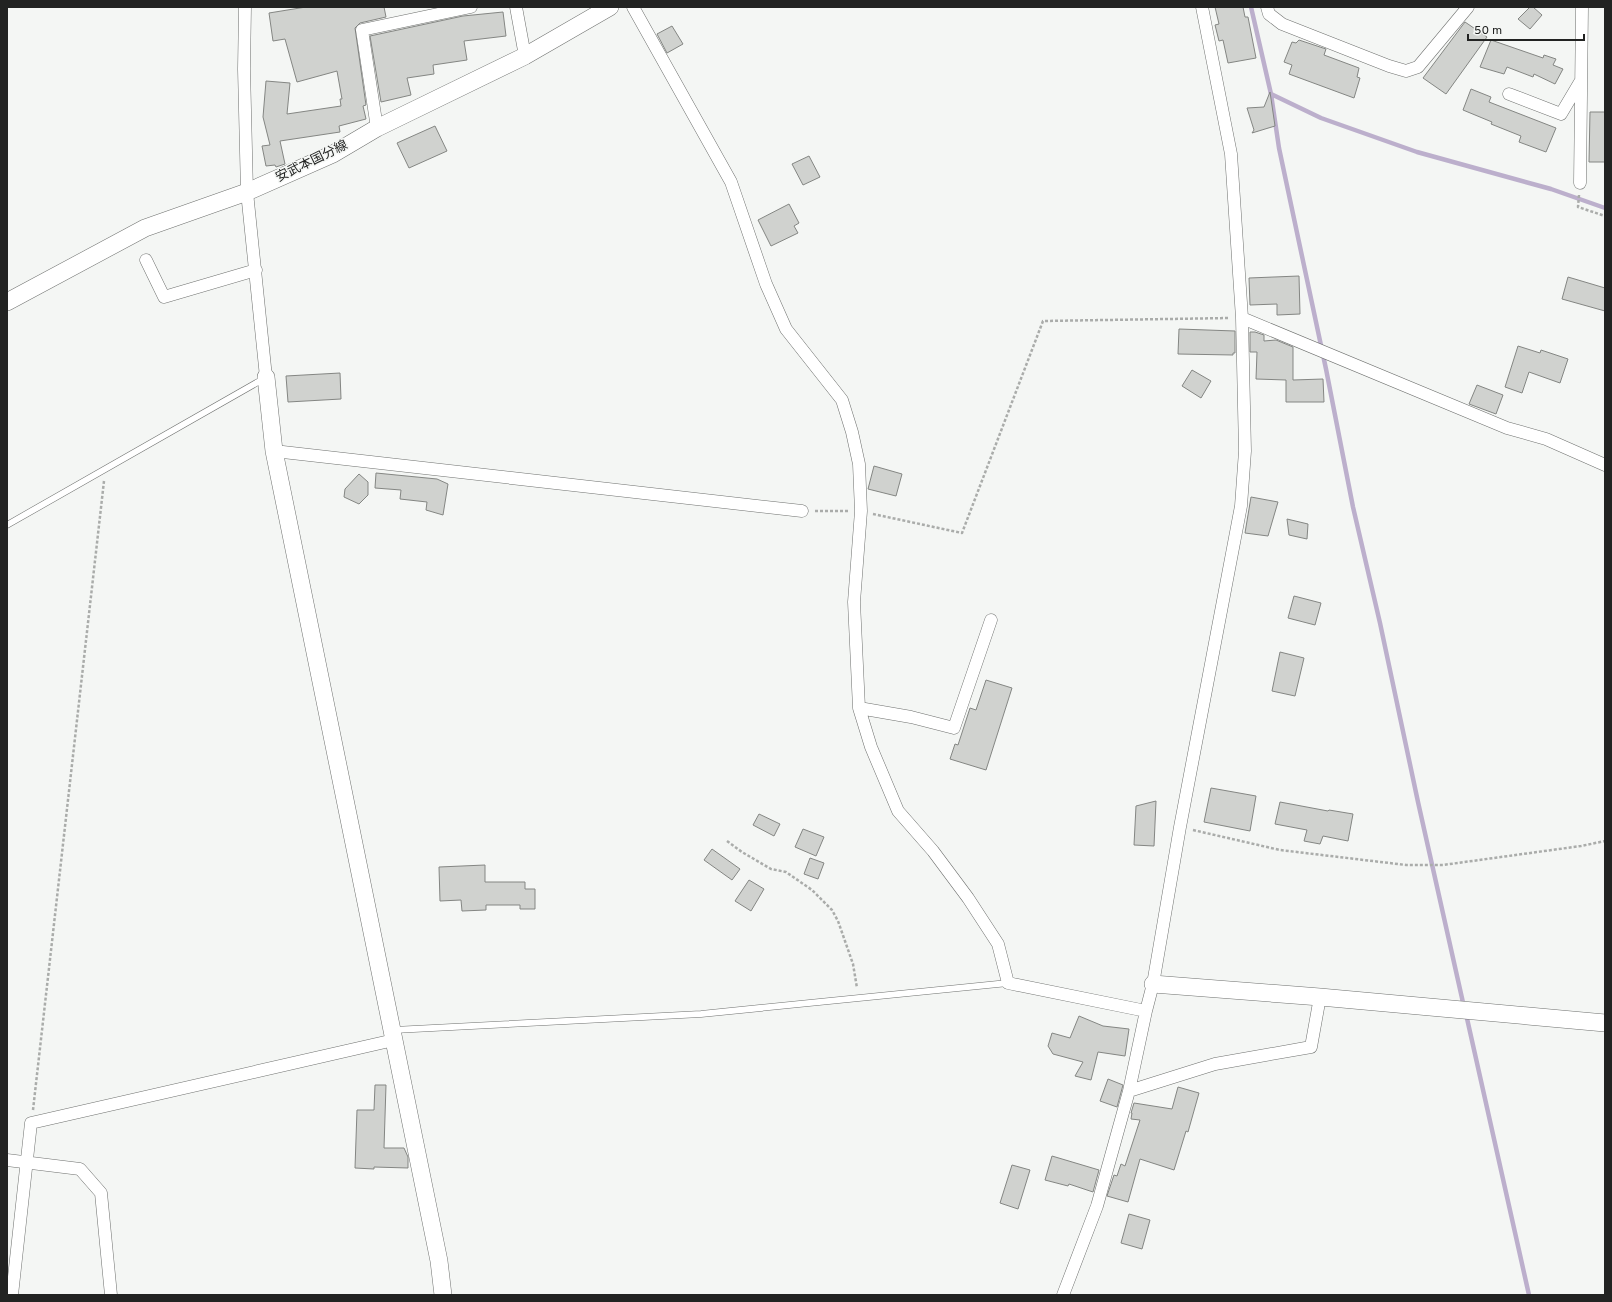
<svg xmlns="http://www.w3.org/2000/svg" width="1612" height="1302" font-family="Overpass,'Noto Sans JP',sans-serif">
<rect width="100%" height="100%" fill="#f4f6f4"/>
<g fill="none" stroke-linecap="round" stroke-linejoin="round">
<path stroke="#bcafcc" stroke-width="4.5" d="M1251,7L1271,94L1279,148L1326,369L1353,507L1380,623L1418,802L1464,1007
M1271,94L1321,118L1417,152L1551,189L1605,208
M1466,1014L1529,1295"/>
</g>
<path fill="#d0d2cf" stroke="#848683" d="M306,7H384L386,17L360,23L355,28L366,105L363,106L366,119L339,126L340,132L280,141L285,164L276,167L275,165L266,166L262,146L270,145L263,117L266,81L290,83L287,114L341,106L340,99H342L337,71L297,82L285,39L273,41L269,13Z
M1215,7H1243L1245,17H1248L1256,58L1228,63L1223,40L1219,41L1215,25L1219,24Z
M1530,7H1533L1542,15L1530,29L1518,19Z
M503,12L506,36L464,41L467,60L433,65L434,74L407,78L411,95L381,102L370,36L463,16Z
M1465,22L1487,37L1446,94L1423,78Z
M672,26L683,44L667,53L657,34Z
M1299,40L1326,49L1324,55L1359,68L1357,77L1360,78L1354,98L1289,74L1292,65L1284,62L1292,42L1296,43Z
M1491,40L1543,58L1544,55L1556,59L1553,65L1563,69L1555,84L1534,74L1533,77L1507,67L1504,74L1480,67Z
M1471,89L1491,97L1489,102L1556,128L1546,152L1519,142L1521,136L1491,124L1492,122L1463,110Z
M1270,92L1275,126L1252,133L1254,130L1247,108L1264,107Z
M1590,112H1605V162H1589Z
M435,126L447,151L409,168L397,143Z
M809,156L820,177L803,185L792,164Z
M789,204L799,223L794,226L798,233L771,246L758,220Z
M1299,276L1300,314L1277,315V304L1250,305L1249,278Z
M1568,277L1605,288V311L1562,299Z
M1179,329L1235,331V353H1233V355L1178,354Z
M1250,332H1255L1264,335V341L1276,340L1293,347V380L1323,379L1324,402H1286V380L1256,379L1257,352H1250Z
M1518,346L1540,353L1541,350L1568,359L1560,383L1529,372L1522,393L1505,387Z
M1192,370L1211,381L1201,398L1182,386Z
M340,373L341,399L288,402L286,376Z
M1477,385L1503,395L1496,414L1469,404Z
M874,466L902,474L896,496L868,489Z
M376,473L437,479L448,484L443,515L426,510L427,502L400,499L401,490L375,488Z
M359,474L368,482V495L359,504L344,497L345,489Z
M1251,497L1278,502L1268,536L1245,533Z
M1287,519L1308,524L1307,539L1289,535Z
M1294,596L1321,603L1315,625L1288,618Z
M1280,652L1304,658L1295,696L1272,691Z
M986,680L1012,688L986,770L950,759L955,744L958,745L970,708L976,710Z
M1211,788L1256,796L1250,831L1204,822Z
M1156,801L1154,846L1134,845L1136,806Z
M1280,802L1328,811L1329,810L1353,814L1348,841L1323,836L1320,844L1304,841L1307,830L1275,824Z
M759,814L780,824L774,836L753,825Z
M803,829L824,837L816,856L795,847Z
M712,849L740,869L732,880L704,860Z
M810,858L824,863L818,879L804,874Z
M485,865V882H525V889H535V909H520V905H486V910L462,911L461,900L440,901L439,867Z
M749,880L764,889L751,911L735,901Z
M1079,1016L1103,1026L1129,1029L1125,1056L1098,1052L1091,1080L1075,1076L1083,1062L1053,1054L1048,1046L1052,1033L1070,1038Z
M1108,1079L1123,1085L1117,1107L1100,1101Z
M375,1085H386L384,1148H404L408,1157V1168L374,1167V1169L355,1168L357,1110H374Z
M1178,1087L1199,1093L1188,1132L1186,1131L1174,1170L1140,1159L1128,1202L1107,1196L1114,1175L1117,1176L1121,1164L1125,1166L1140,1120L1131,1119L1132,1113H1131L1134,1103L1172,1109Z
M1052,1156L1099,1170L1093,1192L1069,1184L1068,1186L1045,1180Z
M1012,1165L1030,1170L1018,1209L1000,1203Z
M1129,1214L1150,1220L1142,1249L1121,1243Z"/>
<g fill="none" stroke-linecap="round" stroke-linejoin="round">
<g stroke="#6f716f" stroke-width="7">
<path id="lane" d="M7,525L265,378
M394,1030L701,1014L1008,983"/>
</g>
<g stroke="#6f716f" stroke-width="13">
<path id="street" d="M245,7L244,69L247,192L266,377
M516,7L525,56
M633,7L731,182L766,284L786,329L842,400L852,432L859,464L861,511L854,602L859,708L871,747L898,811L933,851L968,898L998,944L1008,983L1146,1011
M1267,7L1269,14L1282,24L1389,66L1406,71L1418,67L1468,7
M1509,94L1561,114L1580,82
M377,128L362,30L471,7
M1580,183L1582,7
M146,260L164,297L256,270
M1242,318L1507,428L1546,439L1605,465
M274,451L802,511
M859,708L911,717L954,728L991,620
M1129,1091L1215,1064L1311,1047L1320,997
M7,1160L80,1169L101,1193L111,1295
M12,1295L31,1123L394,1040
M1063,1295L1097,1206L1129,1091L1146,1011L1153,984L1180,827L1241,506L1245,451L1242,318L1231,154L1202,7"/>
</g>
<g stroke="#6f716f" stroke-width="18">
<path id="secondary" d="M7,302L145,228L247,192L333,154L377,128L525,56L610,7
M266,377L274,451L439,1261L443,1295
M1153,984L1320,997L1605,1023"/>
</g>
<path stroke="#aaacaa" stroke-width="2.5" stroke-dasharray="3 2" stroke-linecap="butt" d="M1579,195L1578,207L1605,216
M815,511H848
M873,514L962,533L1043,321L1230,318
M1193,830L1280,850L1406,865H1443L1581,846L1605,841
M727,841L742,852L771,869L786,872L812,890L832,910L838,921L853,964L857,988
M33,1110L104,481"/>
<use href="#lane" stroke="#fff" stroke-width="6"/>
<use href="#street" stroke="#fff" stroke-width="12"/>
<use href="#secondary" stroke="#fff" stroke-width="17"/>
</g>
<g text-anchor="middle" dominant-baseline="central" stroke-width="3" stroke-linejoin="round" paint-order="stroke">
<g font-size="13" fill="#222322" stroke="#f4f6f4">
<text transform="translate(312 162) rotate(-26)">安武本国分線</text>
</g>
</g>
<rect width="1612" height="1302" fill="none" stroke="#222322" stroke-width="16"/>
<path d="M1468 34v6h116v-6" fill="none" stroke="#222322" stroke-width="2"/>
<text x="1474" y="34" font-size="12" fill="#222322" stroke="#f4f6f4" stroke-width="3" paint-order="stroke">50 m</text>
</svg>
